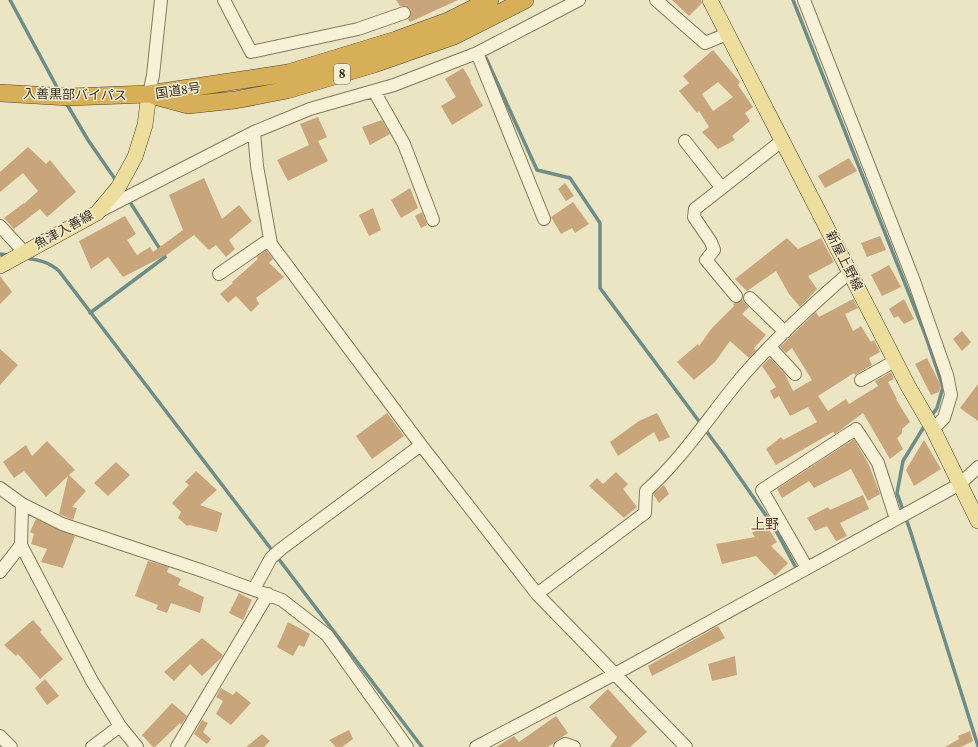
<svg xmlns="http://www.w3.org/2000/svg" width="978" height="747" font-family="Spectral,'Noto Sans JP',serif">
<rect width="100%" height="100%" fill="#ece5c4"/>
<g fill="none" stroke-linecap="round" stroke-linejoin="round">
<path stroke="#6d8d89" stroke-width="3.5" d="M10,0L59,91
M793,0L925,334L943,387L937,408L930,418
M486,58L537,170L570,178L600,223V288L724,455L774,527L795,566
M65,101L88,140L117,182
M0,254L8,255
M26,258C39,260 49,262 59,271L422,747
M90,313L165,257L128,199
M925,425L903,461L897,493L910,530L978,746"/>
</g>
<path fill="#c9a57c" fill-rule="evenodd" d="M396,0H458L410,22L408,19L411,15V10L406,6H400Z
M672,0H701L702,3L689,16Z
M713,50L740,82L738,85L753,107L745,113L750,121L732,136L735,140L718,149L702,132L709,127L699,111L697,113L679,91L689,83L683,76ZM718,82L733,97L713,111L702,94Z
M463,68L471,81L470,82L483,106L452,125L441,106L456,97L445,79Z
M318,117L327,137L318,141L328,161L288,181L277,160L309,145L300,124Z
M382,120L390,134L370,145L362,127Z
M28,147L46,164L50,160L76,192L47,217L40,209L14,229L4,218L24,203V204L38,191L23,173L0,192V172Z
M849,158L857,171L825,188L818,176Z
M204,178L222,219L239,205L252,221L229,240L235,249L226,257L216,245L209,250L194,235L168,254L123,277L108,257L91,269L79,241L125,216L136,234L127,240L137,255L150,247L153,252L183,230L169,195Z
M565,183L574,196L566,201L558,189Z
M410,188L418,208L401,218L391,200Z
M573,202L589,224L575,233L572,228L561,234L551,217Z
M373,208L381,230L369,236L359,215Z
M422,212L427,225L421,228L415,216Z
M880,236L886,250L867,257L861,243Z
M787,238L798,249L821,238L834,262L808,276L817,289L800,307L789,294L776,271L747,291L735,279Z
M266,250L273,259L269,263L284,277L256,298L259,304L251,312L236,296L228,303L220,294L233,283L232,282L258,259L257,257Z
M889,265L901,287L882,296L871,275Z
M0,276L12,292L0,304Z
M853,299L858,308L845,314L853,331L861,326L871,342L874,340L880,352L869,358L872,365L855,375L854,373L818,396L828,411L846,399L849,404L878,386L875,381L891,372L894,379L888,382L897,399H896L910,422L902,429V433L897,438L903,449L890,459L863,413L835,434L833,432L776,465L766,449L781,437L783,440L817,422L808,407L790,416L779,396L774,399L770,391L776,387L762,366L770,358L785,374L793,391L812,380L792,348L786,353L780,347L816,312L819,317Z
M904,299L914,319L904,324L898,316L894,318L889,309Z
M742,300L749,307L742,314L766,335L754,348L756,351L749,358L730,341L715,362L694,380L677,362L698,344L699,346L712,328L734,306L733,304Z
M962,331L971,342L962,351L953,339Z
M0,349L18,365L0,385Z
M927,358L941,386L939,392L931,395L915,364Z
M978,384V421L960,408Z
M387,413L404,436L372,459L356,436Z
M657,413L670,437L659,442L654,432L618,456L610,442L639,421Z
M854,439L869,465L880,494L868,501L851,469L814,488L809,481L782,498L777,489Z
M924,440L941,469L914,486L906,470Z
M47,441L75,470L69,475L86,491L72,507L77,508L73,520L59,514L68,476L46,497L24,471L14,478L3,462L26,445L32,456Z
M116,462L130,475L108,496L94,483Z
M196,471L217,490L200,505L222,513L217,532L189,525L187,526L178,518L181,512L172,503L189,485L185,482Z
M616,472L628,484L623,489L637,507L624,518L589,486L597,478L603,484Z
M664,485L669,494L659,503L653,494Z
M863,495L869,509L840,523L847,536L836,541L827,526L815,531L807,518L828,507L830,510Z
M36,519L75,536L63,568L41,562L47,549L31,544L34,534L30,532Z
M766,525L777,542L771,546L788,563L775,576L756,556L722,564L716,544L755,537L752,533Z
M148,561L169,567L167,572L181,579L178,585L204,597L200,613L171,603L167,613L156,609L158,605L135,596Z
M239,593L252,600L243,620L229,613Z
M33,620L42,630L40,632L63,659L40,679L18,654L16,656L4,645Z
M288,622L310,634L304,647L299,645L293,656L277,647Z
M718,626L725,638L652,676L648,666Z
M202,638L223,655L220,659L202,676L190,664L174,681L164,672Z
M735,656L737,675L712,681L708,664Z
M45,679L59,696L47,705L35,688Z
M221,688L233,695L236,691L251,703L231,725L216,714L223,701L216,697Z
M608,689L647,732L630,747H610L617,737L589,707Z
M172,703L187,716L181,725L180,723L155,747H153L142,735Z
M556,716L568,733L548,747H496L514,736L519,742Z
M202,720L208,723L203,732L211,739L207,744L194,734Z
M349,730L353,739L342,747H336L329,740Z
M970,731L973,741L961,747H945L959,739L958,736Z
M262,734L270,741L264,747H246Z"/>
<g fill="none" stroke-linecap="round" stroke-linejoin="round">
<g stroke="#86775b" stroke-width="14">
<path id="minor" d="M224,0L251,52L358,29L404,13
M656,0L705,43L727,34
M804,0L914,281L947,375L951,395L944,418L933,429
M477,53L544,219
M374,91L404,144L433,220
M149,94L153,75L161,0
M254,132L257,166L271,244L421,445L537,594L686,747
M685,141L721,187
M100,211L254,132L310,109L394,85L477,53L579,0
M0,226L24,252
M219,274L270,239
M736,296L706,260L714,250L711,242L694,217L695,209L783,140
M750,298L785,332
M770,347L795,374
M861,380L895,361
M0,488L22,504L62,524L203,571L282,600L327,635L407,747
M22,504L21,545L92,681L120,726L137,747
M807,568L762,490L856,429L878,463L896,519
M0,572L21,545
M254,589L271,558L281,549L421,445
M537,594L645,513L646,491C686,455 712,411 747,371C779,335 814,303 850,272
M0,736L11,747
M92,747L120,726
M177,747L268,594
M476,747L615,674L960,484L978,467
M560,747L565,744L574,747"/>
</g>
<g stroke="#54452f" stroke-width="16">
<path id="major" d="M710,0L908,386L933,429L978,521
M0,266L97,213L118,188L135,157L145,125L149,94"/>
</g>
<g stroke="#54452f" stroke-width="18">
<path id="highway" d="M0,93L69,97L149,94L288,73L396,40L448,21L490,0
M155,96L188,105L235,100L287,90L374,64L454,36L525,0"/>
</g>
<use href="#minor" stroke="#f7f1d7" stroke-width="12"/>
<use href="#major" stroke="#eede9e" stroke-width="15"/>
<use href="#highway" stroke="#d8af59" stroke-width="17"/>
</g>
<g text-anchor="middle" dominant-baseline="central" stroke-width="3" stroke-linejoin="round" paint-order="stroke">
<rect fill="#f4eed3" stroke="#706755" stroke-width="1" x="334" y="64" width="16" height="20" rx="3"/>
<g font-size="12" font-weight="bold" fill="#372d1f">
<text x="342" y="74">8</text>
</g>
<g font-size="13" fill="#372d1f" stroke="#f4eed3">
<text transform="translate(178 91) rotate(-8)">国道8号</text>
<text transform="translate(75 95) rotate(1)">入善黒部バイパス</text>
<text transform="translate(64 230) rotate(-29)">魚津入善線</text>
<text transform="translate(844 261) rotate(63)">新屋上野線</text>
</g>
<g font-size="14" fill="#613520" stroke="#f4eed3">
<text x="765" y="524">上野</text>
</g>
</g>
</svg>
